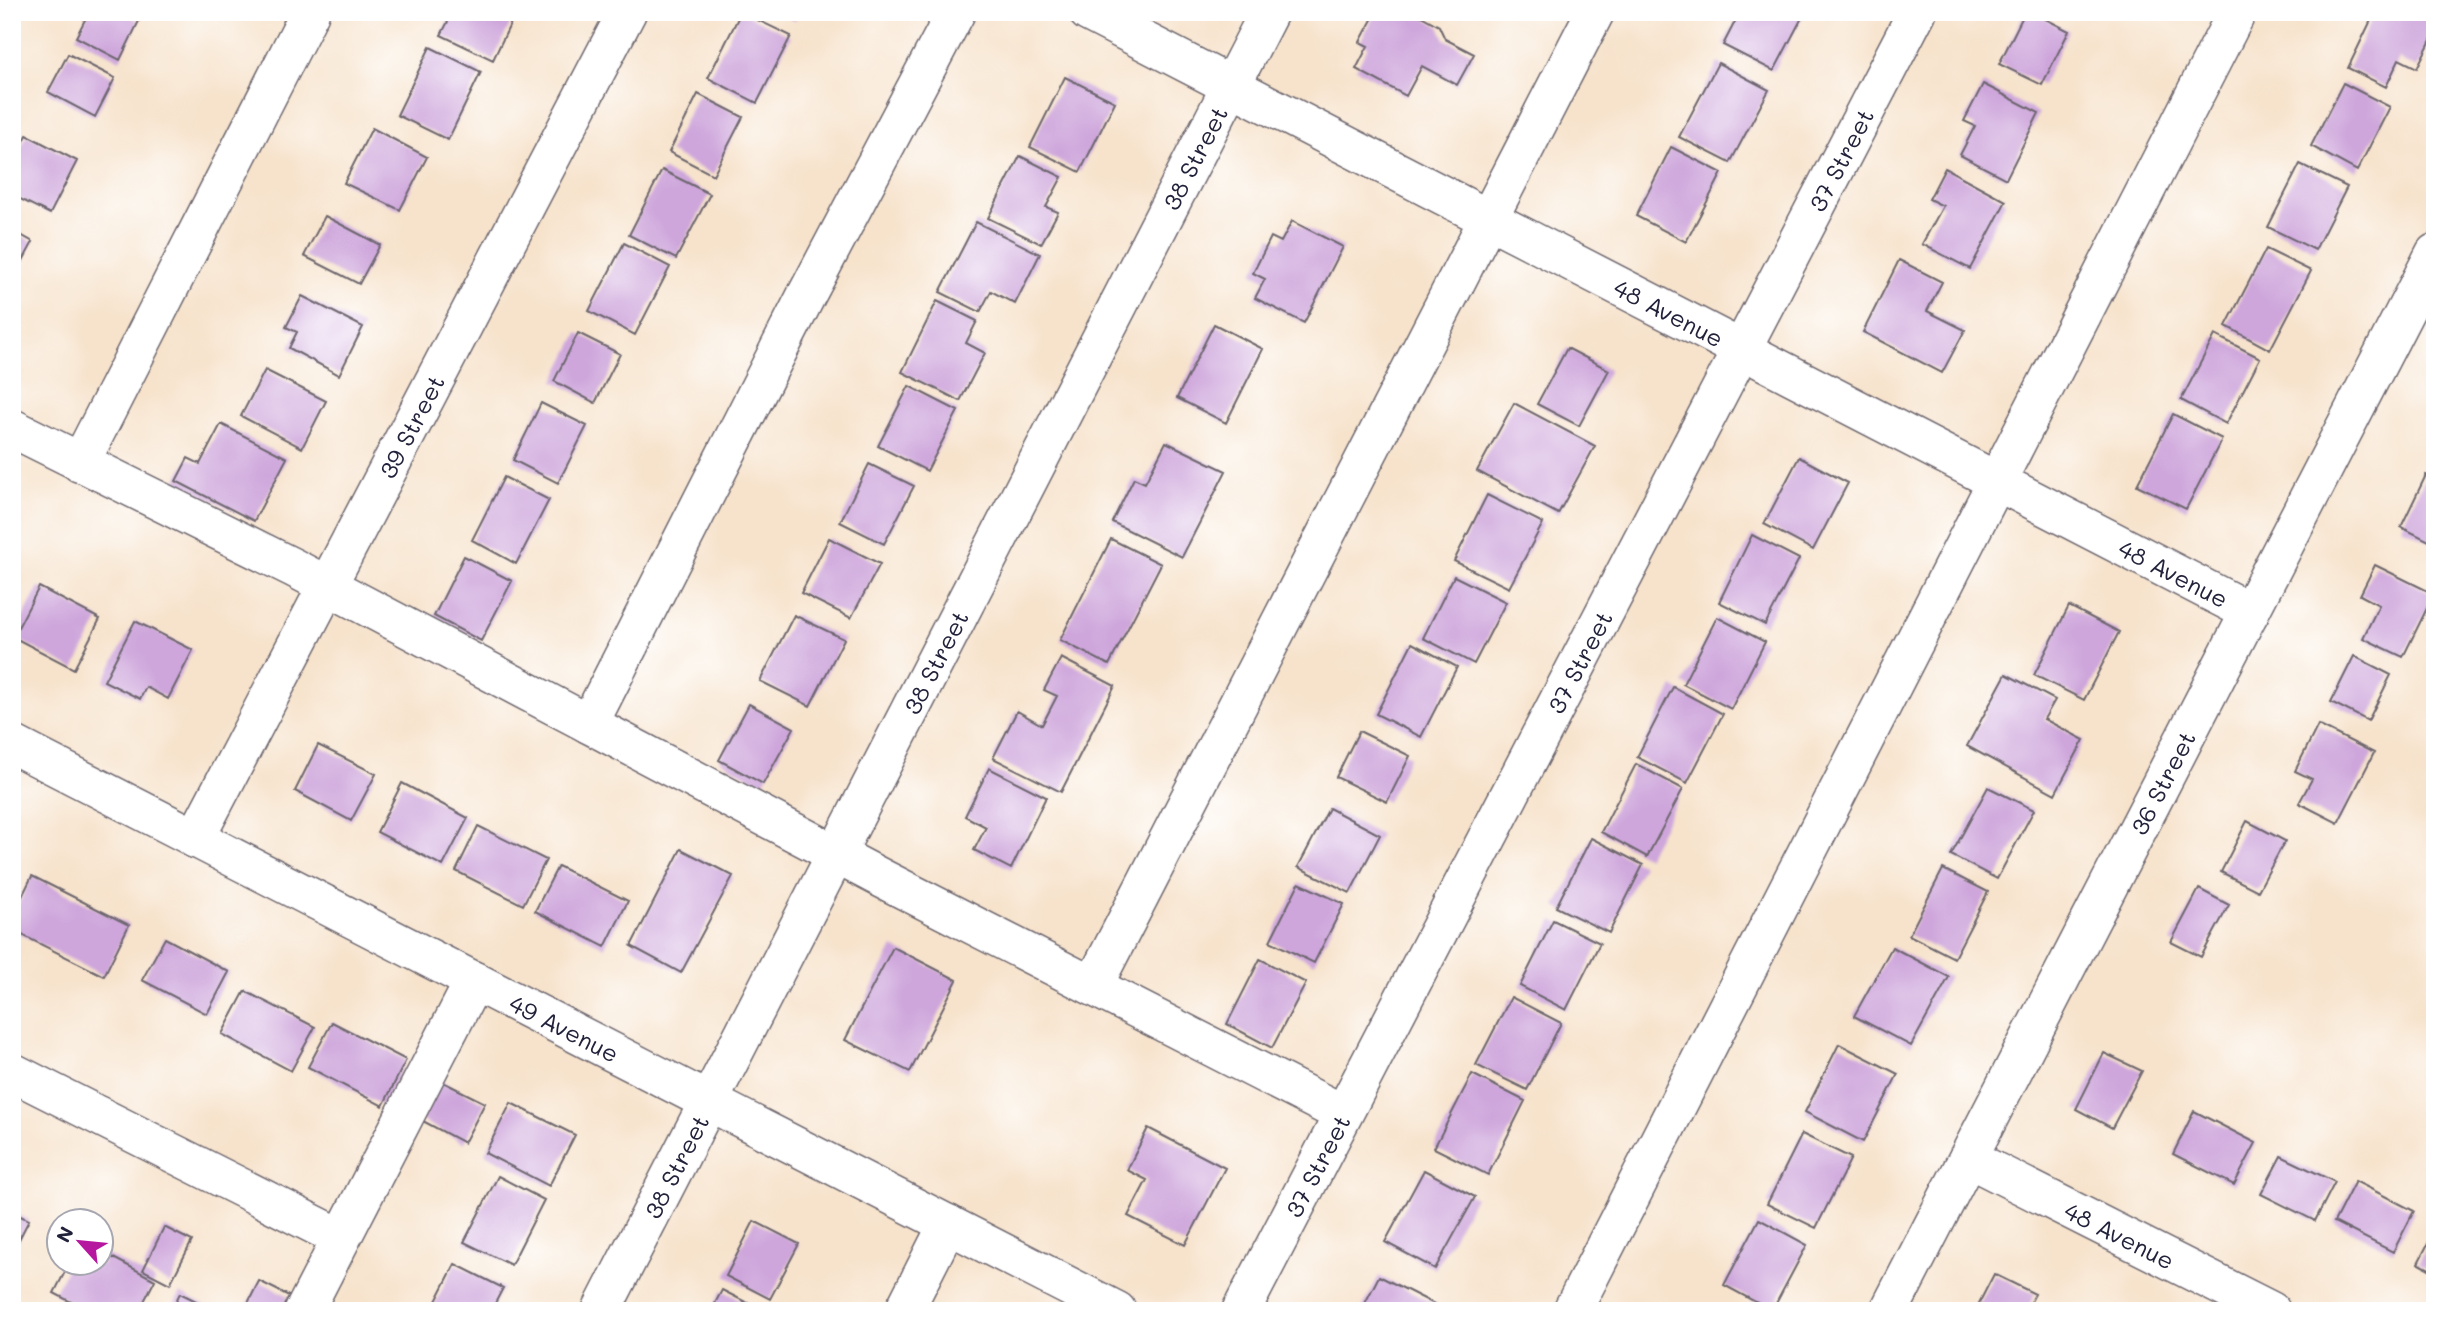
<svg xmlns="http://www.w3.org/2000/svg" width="2447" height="1323" font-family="Mali,sans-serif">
<rect width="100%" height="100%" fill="#fff"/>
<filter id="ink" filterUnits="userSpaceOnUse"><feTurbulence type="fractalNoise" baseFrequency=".0143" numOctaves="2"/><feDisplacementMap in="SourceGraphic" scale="14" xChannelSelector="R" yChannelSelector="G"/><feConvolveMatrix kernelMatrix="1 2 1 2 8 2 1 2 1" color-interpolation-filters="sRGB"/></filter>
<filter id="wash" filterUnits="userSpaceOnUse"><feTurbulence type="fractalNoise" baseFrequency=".00686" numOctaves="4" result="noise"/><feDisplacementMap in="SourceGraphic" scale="28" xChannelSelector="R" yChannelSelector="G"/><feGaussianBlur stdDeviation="1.57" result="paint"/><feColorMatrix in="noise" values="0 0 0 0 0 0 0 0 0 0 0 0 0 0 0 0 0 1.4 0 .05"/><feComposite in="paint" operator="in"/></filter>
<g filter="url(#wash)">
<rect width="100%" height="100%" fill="#f7e3cc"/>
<g id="blocks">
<path fill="#cea6db" d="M89,12H122L139,21L120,60L76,37Z
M453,12H516L493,60L441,35Z
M741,12L791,36L757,103L708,78Z
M777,12H800L795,21Z
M1376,12H1414L1439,26L1445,39L1474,54L1457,85L1422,66L1406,96L1356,69L1368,46L1360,42Z
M1740,12H1805L1774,71L1723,45Z
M2025,12H2032L2069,31L2042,85L1999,64Z
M2375,12H2427L2435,16V32L2417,68L2399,59L2386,87L2348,68Z
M430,47L481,72L448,140L397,115Z
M68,54L115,78L95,117L48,92Z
M1718,63L1769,90L1730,163L1679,137Z
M1065,77L1115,102L1080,172L1030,147Z
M2343,83L2390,107L2357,171L2311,146Z
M1983,84L2039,113L2006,179L1960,155L1975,126L1964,121Z
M698,94L743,117L713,175L669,152Z
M372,128L427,157L400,210L344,183Z
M27,135L77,161L50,214L12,195V164Z
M1671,147L1722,173L1686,242L1636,216Z
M1020,156L1062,177L1046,207L1058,212L1041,244L988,218Z
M2300,164L2347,187L2315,250L2268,227Z
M1945,168L2006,201L1970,269L1922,244L1943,206L1929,199Z
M662,170L710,194L676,259L629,235Z
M325,216L380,245L359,284L304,256Z
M1292,221L1343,247L1304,323L1255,298L1265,279L1253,273L1271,237L1281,242Z
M976,222L1040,254L1015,304L991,291L980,312L940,292Z
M12,230L33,242L12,281Z
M624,243L670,267L635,335L589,311Z
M2266,249L2311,271L2270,350L2226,326Z
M1899,260L1942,282L1927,311L1965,330L1942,373L1863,332Z
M302,296L363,327L339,375L289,348L297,332L286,327Z
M937,301L977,321L966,343L985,353L960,401L902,372Z
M1214,324L1263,349L1226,423L1177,398Z
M578,333L620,354L595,403L554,381Z
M2215,335L2260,358L2226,424L2181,400Z
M1567,348L1609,370L1579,426L1537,404Z
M265,370L326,401L302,448L241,416Z
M909,386L958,411L927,471L878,446Z
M541,403L587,426L558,483L513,460Z
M1514,403L1595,446L1558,514L1477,471Z
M2173,414L2222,439L2186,509L2137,485Z
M221,424L287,458L254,521L176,481L188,458L200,464Z
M1166,442L1226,471L1182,557L1112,522L1134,478L1145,483Z
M1799,457L1848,483L1813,550L1764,524Z
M869,464L914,486L884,544L840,522Z
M2426,475L2435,479V544L2401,527Z
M504,477L549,500L516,564L472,540Z
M1487,495L1543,523L1509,588L1454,561Z
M1752,535L1799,559L1765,625L1719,602Z
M829,538L880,564L851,618L801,593Z
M1111,539L1161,564L1109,665L1060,640Z
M464,556L512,581L481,641L434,616Z
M2375,565L2434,594L2403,657L2363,638L2379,605L2360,595Z
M1454,576L1506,602L1474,664L1423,638Z
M39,587L100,619L74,669L13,637Z
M2069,606L2119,632L2084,700L2034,675Z
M794,615L844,639L810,706L760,681Z
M1717,617L1765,642L1731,709L1683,684Z
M135,621L193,650L168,699L146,687L140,699L104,681Z
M1412,643L1457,667L1421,737L1376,714Z
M2354,656L2391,675L2368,721L2331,702Z
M1061,658L1115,686L1061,792L993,758L1017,711L1042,725L1057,696L1044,690Z
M2006,674L2055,700L2044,719L2084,740L2055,794L1967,746Z
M1673,687L1723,714L1687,783L1637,757Z
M749,704L794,728L763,784L719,760Z
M2318,725L2374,753L2338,823L2299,803L2312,779L2295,771Z
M1359,731L1410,756L1387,802L1336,777Z
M318,745L376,774L351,821L295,791Z
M1636,764L1683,789L1647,857L1601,832Z
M989,768L1046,797L1011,869L974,850L986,827L965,816Z
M402,783L468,818L443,866L377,832Z
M1988,787L2034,810L1997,879L1951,855Z
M1329,808L1380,835L1350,893L1298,867Z
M2247,821L2285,841L2258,891L2221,872Z
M478,826L546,860L523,905L456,871Z
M1591,838L1643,865L1609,933L1556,907Z
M681,849L733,876L681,973L631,946Z
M558,866L628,901L605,947L535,911Z
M1943,869L1988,892L1954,958L1909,935Z
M32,876L129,925L104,976L12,930V917Z
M1299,883L1344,904L1314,963L1270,941Z
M2199,889L2229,905L2201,957L2171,942Z
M1553,920L1600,943L1566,1010L1520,986Z
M165,938L229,972L207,1014L142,980Z
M893,947L957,980L910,1072L845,1040Z
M1892,947L1949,977L1911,1046L1854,1016Z
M1260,959L1306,983L1272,1048L1227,1024Z
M245,991L315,1027L291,1071L222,1034Z
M1511,997L1561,1023L1527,1090L1476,1065Z
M332,1022L406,1060L383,1106L308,1067Z
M1839,1044L1898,1074L1863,1142L1805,1112Z
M2104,1053L2142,1071L2112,1128L2076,1109Z
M1472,1074L1525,1101L1488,1175L1434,1148Z
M441,1081L485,1103L464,1143L421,1120Z
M511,1103L575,1135L549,1186L485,1153Z
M2194,1111L2256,1143L2234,1185L2173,1154Z
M1148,1128L1225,1168L1185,1245L1128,1216L1147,1180L1127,1170Z
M1802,1134L1851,1158L1816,1228L1767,1204Z
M2281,1156L2335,1182L2315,1221L2261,1194Z
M1424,1170L1475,1197L1435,1269L1385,1242Z
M498,1176L544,1200L511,1265L464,1242Z
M2355,1181L2414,1211L2393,1252L2334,1222Z
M12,1212L29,1220L12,1253Z
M1759,1219L1807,1245L1772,1311L1724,1285Z
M754,1221L799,1244L770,1299L726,1276Z
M164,1227L192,1241L170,1284L143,1270Z
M2435,1230V1272L2418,1263Z
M102,1252L155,1280L139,1311H88L54,1293L69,1264H102Z
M455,1264L503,1288L491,1311H431Z
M1994,1274L2035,1294L2026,1311H1975Z
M1379,1276L1442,1308L1440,1311H1361Z
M259,1281L289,1296L281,1311H244Z
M722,1290L763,1311H711Z
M180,1293L216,1311H171Z"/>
</g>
</g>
<g filter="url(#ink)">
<use href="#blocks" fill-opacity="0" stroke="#6d666e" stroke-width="2"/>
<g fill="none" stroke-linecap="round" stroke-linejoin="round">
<g stroke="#6d666e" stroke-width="41">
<g id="minor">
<path id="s1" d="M1088,12L2250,612"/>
<path d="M12,428L294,568L589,724L806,296L956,12"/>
<path d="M80,463L310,12"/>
<path d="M589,724L883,879L1343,1114"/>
<path id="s2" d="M12,744L1117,1311"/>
<path id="s3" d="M195,839L627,12"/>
<path d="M1093,986L1595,12"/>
<path d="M12,1072L341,1238"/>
<path id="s4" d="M1968,1158L2271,1311"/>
<path d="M304,1311L474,981"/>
<path id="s5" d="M601,1311L1269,12"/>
<path d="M904,1311L948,1224"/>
<path id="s6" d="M1241,1311L1917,12"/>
<path d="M1572,1311L2237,12"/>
<path id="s7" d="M1889,1311L2435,253"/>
</g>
</g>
<use href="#minor" stroke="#fff" stroke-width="38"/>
</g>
</g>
<g text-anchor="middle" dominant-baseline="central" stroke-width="6" stroke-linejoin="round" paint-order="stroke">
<g font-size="24" fill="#22223b" stroke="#fff">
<text stroke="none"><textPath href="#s5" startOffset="1297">38 Street</textPath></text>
<text stroke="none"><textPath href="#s6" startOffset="1298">37 Street</textPath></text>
<text stroke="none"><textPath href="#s1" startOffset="654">48 Avenue</textPath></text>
<text stroke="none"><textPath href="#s3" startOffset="466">39 Street</textPath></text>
<text stroke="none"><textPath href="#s1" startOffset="1222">48 Avenue</textPath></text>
<text stroke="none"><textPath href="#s5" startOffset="730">38 Street</textPath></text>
<text stroke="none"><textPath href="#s6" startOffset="732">37 Street</textPath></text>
<text stroke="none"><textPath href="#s7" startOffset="595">36 Street</textPath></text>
<text stroke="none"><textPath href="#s2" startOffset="621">49 Avenue</textPath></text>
<text stroke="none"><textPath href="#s6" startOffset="164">37 Street</textPath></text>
<text stroke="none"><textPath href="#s5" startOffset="163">38 Street</textPath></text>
<text stroke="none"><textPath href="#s4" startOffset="170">48 Avenue</textPath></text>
</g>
</g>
<rect width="2447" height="1323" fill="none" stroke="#fff" stroke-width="42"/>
<g transform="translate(80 1242) rotate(297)"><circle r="33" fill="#ffffff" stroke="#a7a7b1" stroke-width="2"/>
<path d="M0-5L12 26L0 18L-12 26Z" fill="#b5179e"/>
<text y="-10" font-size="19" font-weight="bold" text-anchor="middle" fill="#22223b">N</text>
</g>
</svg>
